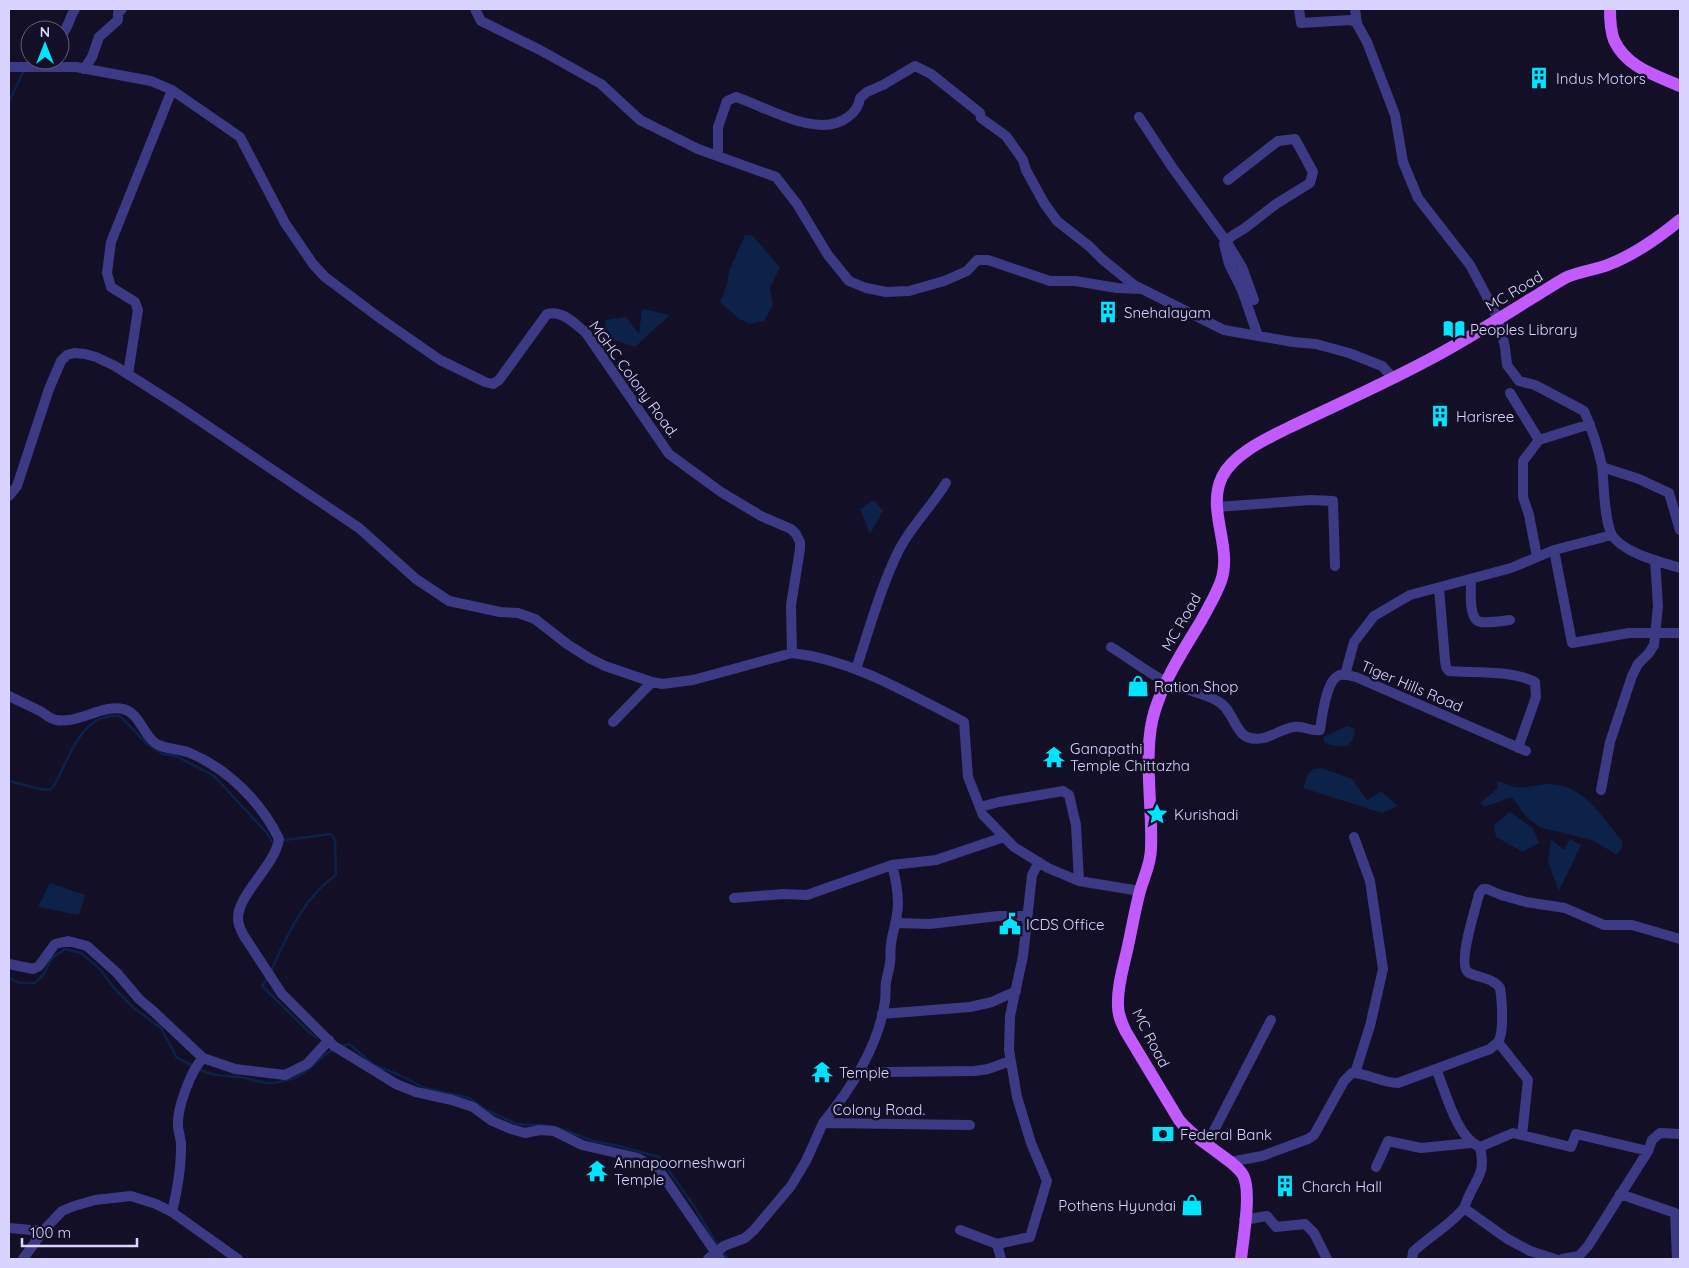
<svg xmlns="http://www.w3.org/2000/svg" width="1689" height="1268" font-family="Quicksand,sans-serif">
<rect width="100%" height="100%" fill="#130f26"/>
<path fill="#0c2248" d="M745,235H752L780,267L770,288L773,305L764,321L749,324L738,318L720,302L727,285L729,271Z
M642,309L670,315L635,347L603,336L606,320L626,317L639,334Z
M874,500L883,511L870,534L860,509Z
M1347,726L1355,729C1353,750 1342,748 1325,743L1323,737Z
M1322,768L1352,779L1367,800L1381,791L1398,806L1382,813L1303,788L1308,774L1313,769Z
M1497,781C1503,782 1509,786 1515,787C1526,789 1539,784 1549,784C1584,784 1603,818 1622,841V848L1617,855L1594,841L1560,832L1541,828L1525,816L1512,797L1484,807L1480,803L1498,788Z
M1510,812L1533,828L1539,843L1523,852L1496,837L1494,825Z
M1551,839L1564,850L1570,839L1581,845L1559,891L1548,862Z
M50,883L85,895L79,915L38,907Z"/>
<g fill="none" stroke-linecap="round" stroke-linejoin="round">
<path stroke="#0c2248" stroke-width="2.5" d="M9,102L24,70
M9,781L40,789L50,790L55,784C70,757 81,712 120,716L147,744L163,754L176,756L214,776L267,833L272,842
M271,971C287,936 303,898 336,875L335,840L331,834L285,840
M9,978L20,983H35L44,974L52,958L65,949L81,953L100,969L114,988L135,1009L161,1028L177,1058L194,1066
M266,980L262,986L310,1033L317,1038
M340,1047L349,1044L374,1065L397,1074L425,1088L469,1098L486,1110L517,1124L551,1126
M198,1069C212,1076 225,1076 240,1077C250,1078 260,1083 270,1083C277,1083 290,1080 296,1077C311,1071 319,1056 333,1050
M559,1128L593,1141L619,1146L659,1157L694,1206L718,1246
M721,1250L728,1259"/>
<path stroke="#3d3a85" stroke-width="10" d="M475,9L481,21L540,50L601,84L640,120L698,149L776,177L797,204L828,255L849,281L866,288L886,292L909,291L944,281L967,271L977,260H988L1050,281H1075L1117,288L1142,289
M1299,9L1301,23L1350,20L1357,23
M1355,9L1357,24L1367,42L1395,115L1403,162L1418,198L1470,265L1486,295L1498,319L1505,347L1507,365L1519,381L1535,385L1584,411C1592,429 1598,447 1602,466C1604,483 1604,521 1612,535C1623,553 1661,562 1680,568
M60,37C70,26 68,20 75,9
M9,67H76L151,81L172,90L240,137L285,223L313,264L325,277L381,319L440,360L485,382L493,384L499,380L547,314C563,310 575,324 586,333L669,454L721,492L761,516L791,529L796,534L800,542V549L791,605L792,653
M84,69L92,57L99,37L118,20V13L122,9
M1139,117L1172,167L1226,241L1242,267L1254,300
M718,155V127L727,101L736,97C767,107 818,140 848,117C855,112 859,107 860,98L867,92L883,85L915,66L931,74L980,113L981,118L1006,136L1023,160L1026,170L1044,203L1057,221L1089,246L1102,259L1134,285L1224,330L1293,342L1316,344L1349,353L1382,366L1393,378
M1228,180L1278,141L1295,139L1313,172L1310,183L1276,204L1245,228L1232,236L1224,244L1229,264L1242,290L1258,336
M128,374L138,310L135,302L111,287L107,273L111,242L172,90
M1510,393L1539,440L1590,424
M1602,467L1639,479L1669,493L1680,530
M9,496L17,486L49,389L61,361L67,355L74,353L85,354L96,357L115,366L178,406L359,528L416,579L449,601L500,612L518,613L535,619L567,644L589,658L605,666L652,682L662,684L693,680L792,653C854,660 909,694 964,722L968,777L983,815L1014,847L1048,868L1079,881L1140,891
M1217,507L1311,500L1333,501L1335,566
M1554,550L1572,643L1629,633H1680
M1537,557L1529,515L1523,497V461L1539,440
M1471,579C1471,590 1468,621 1481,622C1490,623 1501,621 1510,620
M1439,588L1445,660L1446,667L1449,671C1475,673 1511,670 1535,682L1536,697L1518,748
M1111,647C1129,658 1147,672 1166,682C1182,690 1203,692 1219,702C1232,709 1235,732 1247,737C1265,744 1278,729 1294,727C1304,725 1310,732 1320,730C1322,717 1326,679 1340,675C1345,674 1351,676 1356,677L1526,751
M856,669C869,630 881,586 899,550C912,525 932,506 946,483
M1345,675L1354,642L1374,616L1410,595L1511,568L1554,550L1612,535
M9,696C19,701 30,706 40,711C45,714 50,719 56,720C78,724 103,704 123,709C138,712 143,733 154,742C163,750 179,748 190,753C228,769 261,802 279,839C275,866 238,894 238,918C238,925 241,931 244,936L282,994L334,1046L396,1084L416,1092L452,1100L473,1107L492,1121L511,1129L525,1133L540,1130L554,1131L582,1145L638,1158L659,1170L720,1259
M613,722L652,682
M1601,790L1610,742L1632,676L1638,664L1649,653L1654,645L1658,606L1655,560
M980,807L999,802L1063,791L1069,795L1076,825L1079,881
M1354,837L1370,881L1383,969L1370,1026L1355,1073
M892,865C896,880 900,898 897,914C896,924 892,934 891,944C890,950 891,957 890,963C889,970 887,976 886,982C885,988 886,995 885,1001C879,1045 850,1090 823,1123L970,1125
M734,898L783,894L807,895L892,865L936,860L1004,837
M895,923L930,924L998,916H1027
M9,964L33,969L39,966L55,944L68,941L87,946L117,973L139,999L152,1010L203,1058L235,1069L285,1075L307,1064L329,1040
M882,1014L970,1007L992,1002L1016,991
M1498,1042L1528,1080L1522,1135
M857,1074L887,1072L975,1071L988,1069L1010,1061
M1207,1144L1271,1020
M1480,1147L1513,1133L1571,1147L1576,1134L1648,1151
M1230,1162L1262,1156L1308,1139L1314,1135L1344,1081L1352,1073C1368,1073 1381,1083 1398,1083L1490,1049C1493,1046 1497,1044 1499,1040C1504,1030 1502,1000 1500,988C1493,978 1480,978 1469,973C1456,966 1476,908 1479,894L1483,889H1487L1501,895L1526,902L1565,908L1604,925H1632L1680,939
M1376,1167L1388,1141L1421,1148L1471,1143
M1620,1194L1675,1213L1677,1259
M1464,1208L1506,1238L1530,1251L1555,1259
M172,1212C177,1191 181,1170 181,1148C182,1140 178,1133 178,1125C177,1108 191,1070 203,1058
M1244,1220L1267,1216L1276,1227L1305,1224L1314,1233L1327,1259
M9,1228L43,1231L62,1211L74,1206L95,1200L131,1196L156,1204L172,1212L238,1259
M960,1230L997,1244L1001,1259
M997,1244L1030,1237L1047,1181L1031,1143L1017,1097L1009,1050L1010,1016L1023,956L1032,875L1039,862
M23,1259L43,1231
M708,1259L724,1246L745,1238L754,1230L791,1186L806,1161L823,1123
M1412,1259L1413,1252C1427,1238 1453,1223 1463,1209C1466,1206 1466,1201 1468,1198C1477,1177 1486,1173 1480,1147C1456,1137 1446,1092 1436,1069
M1562,1259L1579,1256L1588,1246L1648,1151L1652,1140L1660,1133L1680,1134"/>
<path stroke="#c25bff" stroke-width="12" d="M1610,9C1610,19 1610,30 1614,40C1626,67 1655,75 1680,86
M1241,1259C1243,1239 1252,1191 1243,1175C1237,1165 1226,1159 1217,1152C1204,1142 1189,1133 1179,1120L1126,1032C1122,1024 1118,1016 1118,1006C1117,986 1124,965 1128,946C1132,928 1135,909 1140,891C1144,876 1151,864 1151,848C1153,807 1142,749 1155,710C1165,678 1184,649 1201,621C1208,608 1216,595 1221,581C1233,547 1206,510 1222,477C1233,454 1266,439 1288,428C1340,403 1393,380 1443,352C1472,336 1500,318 1529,300C1541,293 1554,284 1567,277C1581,271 1596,270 1610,264C1636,254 1658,238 1680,220"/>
</g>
<defs>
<g id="building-bare" transform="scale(1.725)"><path d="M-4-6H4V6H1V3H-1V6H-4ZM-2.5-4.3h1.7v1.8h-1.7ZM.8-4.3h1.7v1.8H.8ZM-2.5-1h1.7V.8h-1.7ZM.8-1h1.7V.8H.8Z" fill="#00e5ff" stroke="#130f26" stroke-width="2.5" paint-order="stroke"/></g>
<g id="library-bare" transform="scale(1.725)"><path d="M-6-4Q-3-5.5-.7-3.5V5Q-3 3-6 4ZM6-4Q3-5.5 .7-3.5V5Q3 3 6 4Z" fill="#00e5ff" stroke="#130f26" stroke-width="2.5" paint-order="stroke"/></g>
<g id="shop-bare" transform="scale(1.725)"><path d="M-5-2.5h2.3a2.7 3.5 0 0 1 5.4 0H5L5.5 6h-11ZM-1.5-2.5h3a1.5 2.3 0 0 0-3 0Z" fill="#00e5ff" stroke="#130f26" stroke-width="2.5" paint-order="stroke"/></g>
<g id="temple-bare" transform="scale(1.725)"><path d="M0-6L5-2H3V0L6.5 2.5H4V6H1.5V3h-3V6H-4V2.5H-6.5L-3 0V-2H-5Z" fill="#00e5ff" stroke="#130f26" stroke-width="2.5" paint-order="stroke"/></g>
<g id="sight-bare" transform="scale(1.725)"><path d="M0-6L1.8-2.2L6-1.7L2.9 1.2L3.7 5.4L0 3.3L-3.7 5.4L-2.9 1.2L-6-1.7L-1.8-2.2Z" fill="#00e5ff" stroke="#130f26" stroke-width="2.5" paint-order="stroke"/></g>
<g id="civic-bare" transform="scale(1.725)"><path d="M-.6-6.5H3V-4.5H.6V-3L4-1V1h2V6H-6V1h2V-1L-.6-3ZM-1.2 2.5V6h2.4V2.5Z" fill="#00e5ff" stroke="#130f26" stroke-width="2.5" paint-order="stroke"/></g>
<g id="bank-bare" transform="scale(1.725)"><path d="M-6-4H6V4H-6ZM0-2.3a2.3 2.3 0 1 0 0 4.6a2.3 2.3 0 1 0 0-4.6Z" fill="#00e5ff" stroke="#130f26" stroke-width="2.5" paint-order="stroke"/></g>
</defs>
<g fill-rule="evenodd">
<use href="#building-bare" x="1539" y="78"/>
<use href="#building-bare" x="1108" y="312"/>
<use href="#library-bare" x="1454" y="329"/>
<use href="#building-bare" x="1440" y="416"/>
<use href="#shop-bare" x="1138" y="686"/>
<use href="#temple-bare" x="1054" y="757"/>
<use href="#sight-bare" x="1157" y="814"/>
<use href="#civic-bare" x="1010" y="924"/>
<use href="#temple-bare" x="822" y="1072"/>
<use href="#bank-bare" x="1163" y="1134"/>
<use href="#temple-bare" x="597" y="1171"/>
<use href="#building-bare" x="1285" y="1186"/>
<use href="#shop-bare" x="1192" y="1205"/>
</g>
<g text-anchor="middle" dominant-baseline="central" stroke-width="5" stroke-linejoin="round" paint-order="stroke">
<g font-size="15" fill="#d9d4ff" stroke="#130f26" text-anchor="start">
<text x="1556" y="78">Indus Motors</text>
<text x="1124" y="312">Snehalayam</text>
<text x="1470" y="329">Peoples Library</text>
<text x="1456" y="416">Harisree</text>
<text x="1154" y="686">Ration Shop</text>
<text x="1070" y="748">Ganapathi<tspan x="1070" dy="17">Temple Chittazha</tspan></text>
<text x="1174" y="814">Kurishadi</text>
<text x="1026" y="924">ICDS Office</text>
<text x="839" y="1072">Temple</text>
<text x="1180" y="1134">Federal Bank</text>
<text x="614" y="1162">Annapoorneshwari<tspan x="614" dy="17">Temple</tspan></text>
<text x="1302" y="1186">Charch Hall</text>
<text x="1176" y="1205" text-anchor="end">Pothens Hyundai</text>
</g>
<g font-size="15" fill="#d9d4ff" stroke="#130f26">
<text transform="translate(1514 291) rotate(-31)">MC Road</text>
<text transform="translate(634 379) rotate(54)">MGHC Colony Road.</text>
<text transform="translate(1181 622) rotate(-60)">MC Road</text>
<text transform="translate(1412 686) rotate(23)">Tiger Hills Road</text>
<text transform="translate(1151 1038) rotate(63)">MC Road</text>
<text x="879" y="1109">Colony Road.</text>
</g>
</g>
<rect width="1689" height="1268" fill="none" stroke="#d9d4ff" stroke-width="20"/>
<g transform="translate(45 45)"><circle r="24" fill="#130f26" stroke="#625e7d"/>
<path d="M0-4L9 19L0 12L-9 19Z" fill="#00e5ff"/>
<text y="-8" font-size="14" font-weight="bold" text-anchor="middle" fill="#d9d4ff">N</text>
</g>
<path d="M22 1238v8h115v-8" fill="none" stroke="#d9d4ff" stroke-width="2.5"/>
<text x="30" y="1238" font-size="15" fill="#d9d4ff" stroke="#130f26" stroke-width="4" paint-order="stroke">100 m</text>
</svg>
